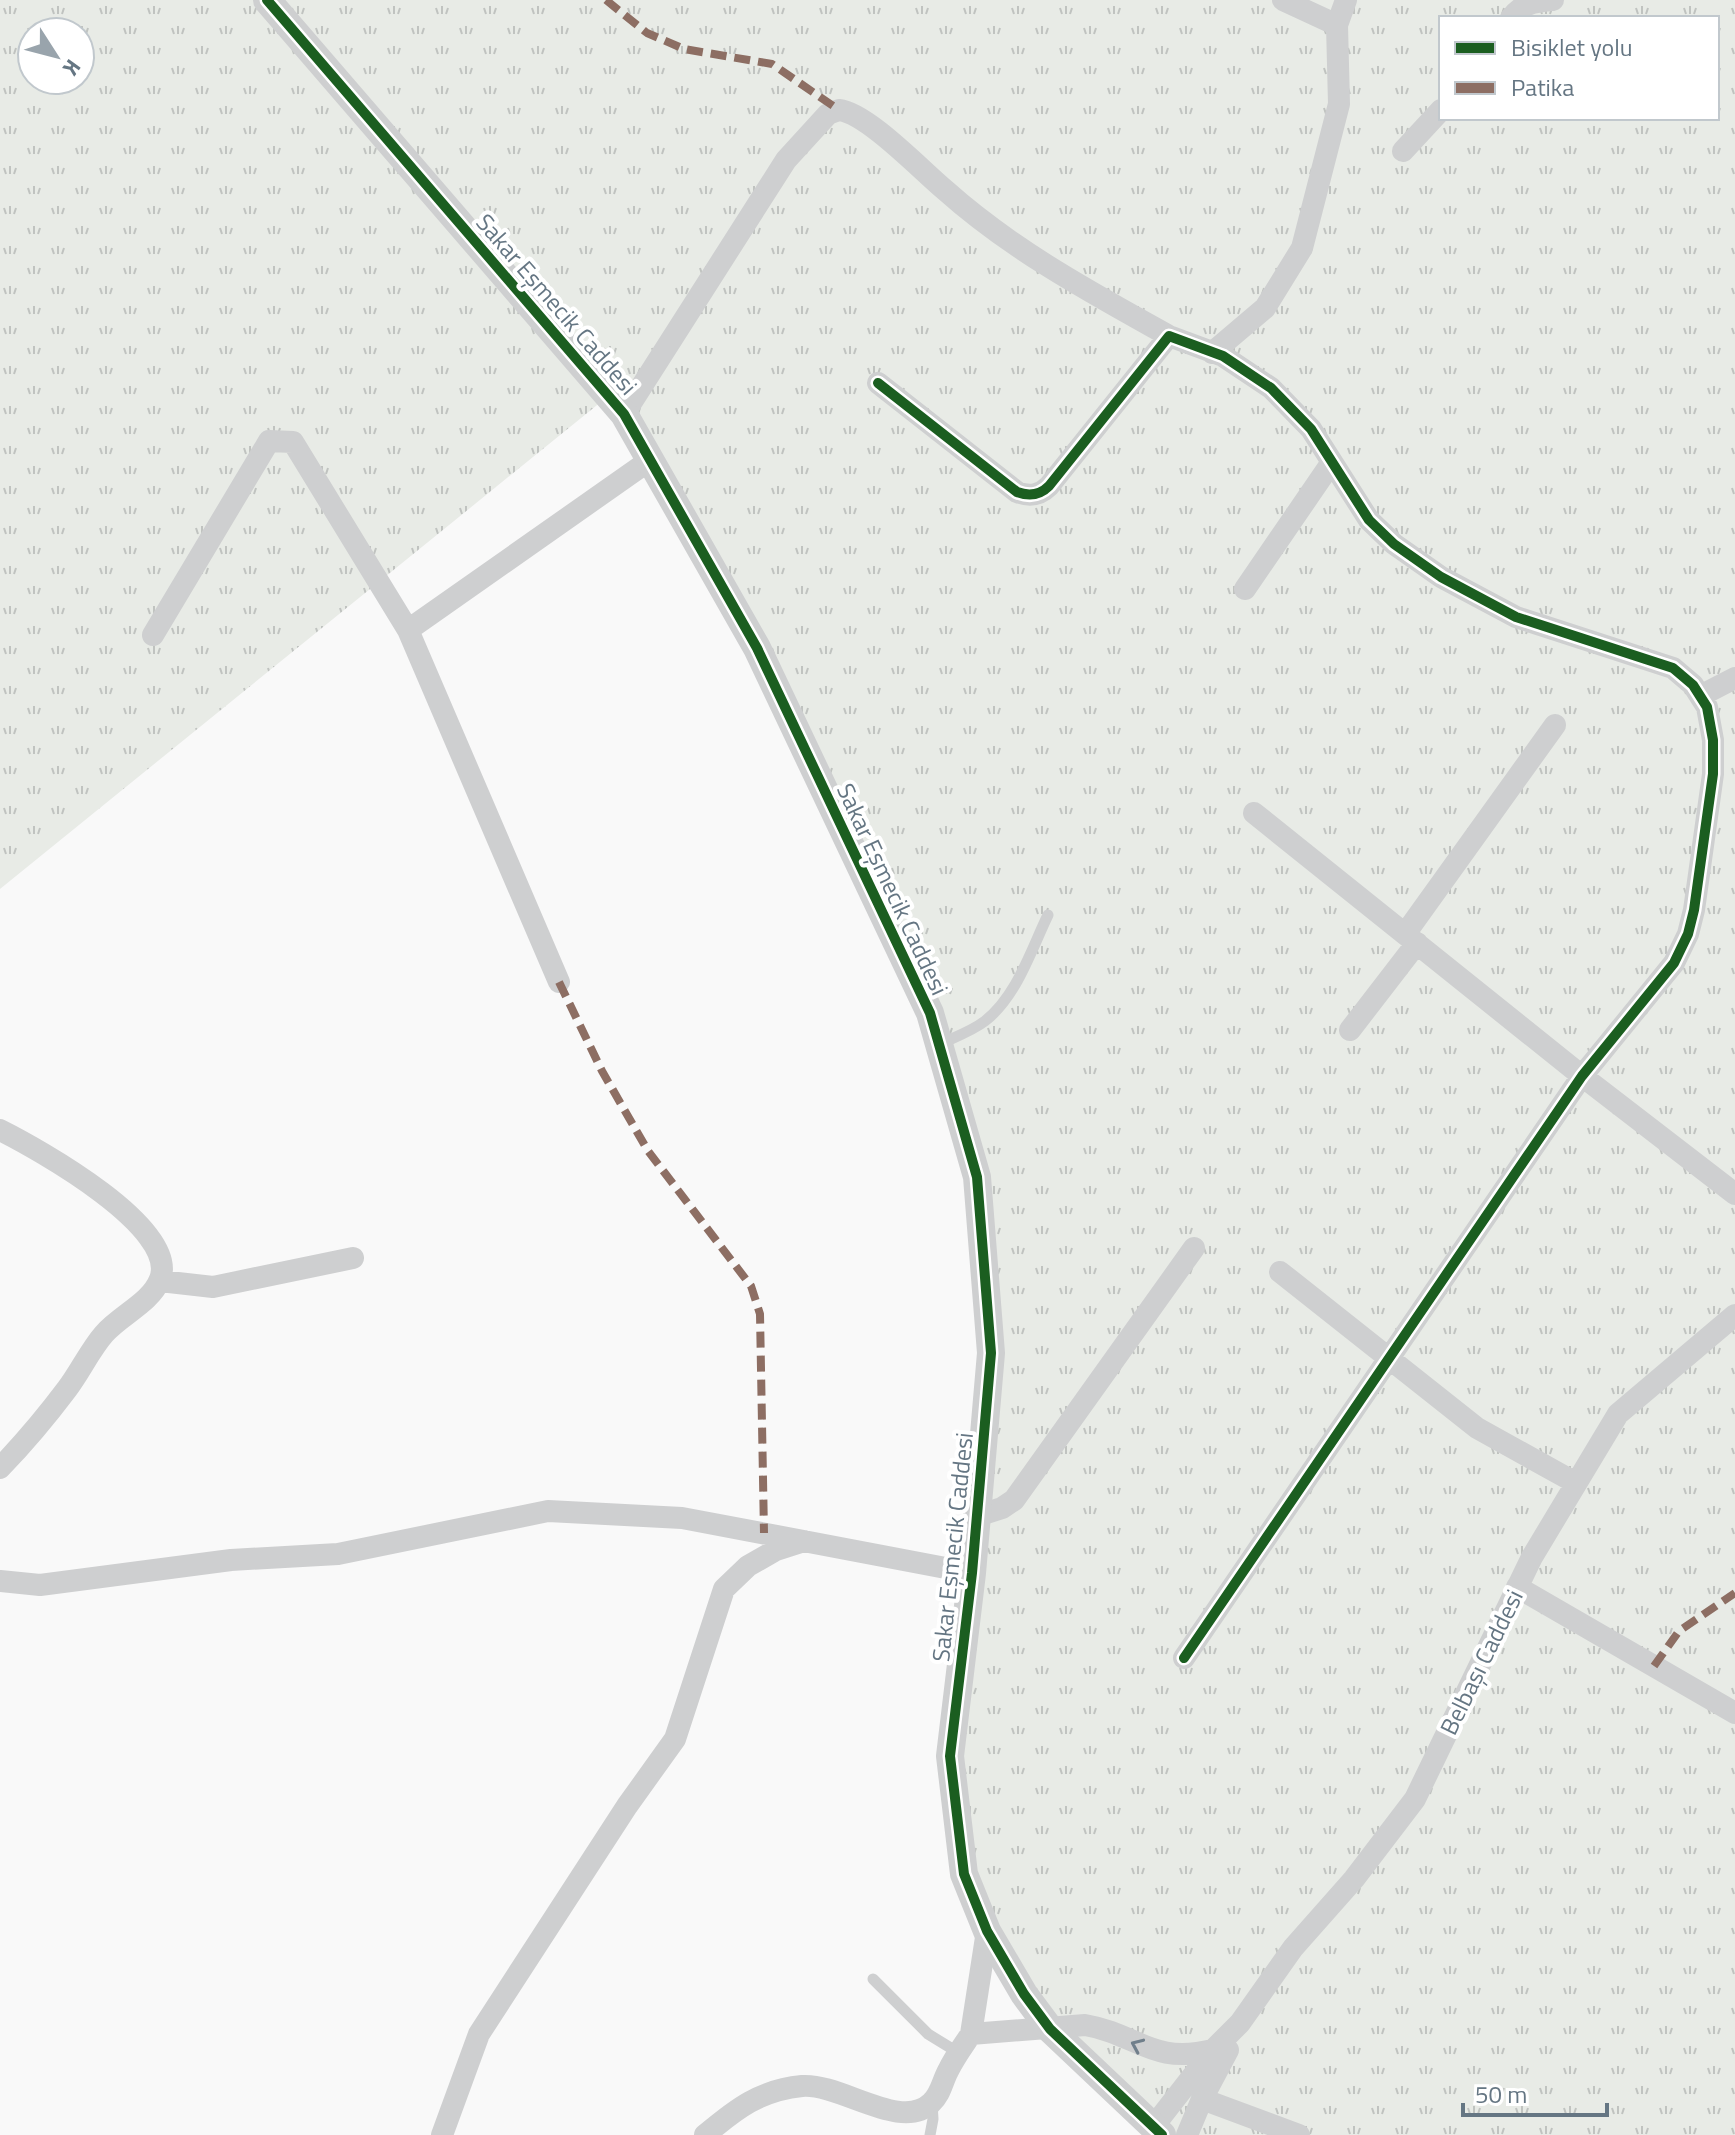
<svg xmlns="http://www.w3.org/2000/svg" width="1735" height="2135" font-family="'Titillium Web',sans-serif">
<defs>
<pattern id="grass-tufts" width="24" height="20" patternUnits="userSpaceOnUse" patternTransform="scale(2)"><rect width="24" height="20" fill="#e8ebe6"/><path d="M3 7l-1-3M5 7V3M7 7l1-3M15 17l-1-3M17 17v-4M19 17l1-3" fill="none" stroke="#c0c3c0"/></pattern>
</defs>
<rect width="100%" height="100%" fill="#f9f9f9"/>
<path fill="url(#grass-tufts)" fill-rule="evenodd" d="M0,0H1735V2135H1158L1116,2099L984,1915L956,1794L985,1450L966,1137L851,842L607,397L0,889ZM1441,18H1717V118H1441ZM32,32H80V80H32Z"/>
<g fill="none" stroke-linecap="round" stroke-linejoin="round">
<path stroke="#cecfd0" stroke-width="11" d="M940,1044C955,1037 972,1031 985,1021C1017,996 1031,950 1048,915
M873,1979L928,2034L959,2053
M930,2135L933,2119L932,2103"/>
<path stroke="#cecfd0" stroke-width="22" d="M1511,18C1522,3 1535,2 1553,0
M1337,25L1346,0
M1403,151L1441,110
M1212,353L1265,308L1302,248L1339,104L1337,25L1283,0
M878,383L1017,492C1030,497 1040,495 1049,486L1169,336L1223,356L1271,388L1311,429L1369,520L1394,544L1441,577L1516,617L1673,668L1693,685L1707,707L1713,740V774L1694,910L1688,934L1674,963L1582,1076L1184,1658
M624,414L786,160L828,114L839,110C867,113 921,170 945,190C1012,250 1092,293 1169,336
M1245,589L1332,462
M153,635L269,441L293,442L408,630
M1700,696L1735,678
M1254,813L1582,1076L1735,1194
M1405,934L1555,725
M559,982L408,630L650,460
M1350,1030L1417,943
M0,1130C38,1149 180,1228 160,1279C151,1303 120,1315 104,1334C90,1350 80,1372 67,1389C46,1417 24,1443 0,1468
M1280,1272L1477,1428L1576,1483
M160,1281L213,1287L353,1258
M977,1516L1002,1508L1014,1500L1194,1248
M0,1581L40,1585L231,1560L338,1554L548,1511L682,1518L972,1573
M1517,1587L1735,1713
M971,2034L987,1931
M1202,2099L1299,2135
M1153,2127L1213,2050L1240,2023L1293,1948L1354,1879L1415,1799L1532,1557L1618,1414L1735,1315
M442,2135L479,2034L627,1806L675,1739L724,1589L748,1566L776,1550L804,1541
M705,2135C736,2109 760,2090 802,2086C841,2083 901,2132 931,2103C941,2094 942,2082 948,2071C954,2058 963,2046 971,2034L1085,2025C1138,2034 1151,2065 1213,2050
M1187,2135L1202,2099L1228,2050"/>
<path stroke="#cecfd0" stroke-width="28" d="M267,0L624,414L757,648L930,1013L977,1177L991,1353L972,1573L950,1756L964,1874L987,1931L1024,1994L1050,2029L1162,2135"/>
<path stroke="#8d6e63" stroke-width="8" stroke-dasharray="16 8" stroke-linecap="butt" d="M606,0L647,33L684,49L772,64L839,110
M559,982L602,1071L648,1151L751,1286L760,1314L764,1533
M1654,1666L1679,1631L1735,1593"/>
<g stroke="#fff" stroke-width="15">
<path id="cycleway" d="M267,0L624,414L757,648L930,1013L977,1177L991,1353L972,1573L950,1756L964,1874L987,1931L1024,1994L1050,2029L1162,2135
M878,383L1017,492C1030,497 1040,495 1049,486L1169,336L1223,356L1271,388L1311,429L1369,520L1394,544L1441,577L1516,617L1673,668L1693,685L1707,707L1713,740V774L1694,910L1688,934L1674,963L1582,1076L1184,1658"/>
</g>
<use href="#cycleway" stroke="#1b5e20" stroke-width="10"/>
</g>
<defs><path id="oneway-chevron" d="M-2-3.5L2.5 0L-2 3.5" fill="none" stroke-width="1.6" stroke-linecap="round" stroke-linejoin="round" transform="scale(2)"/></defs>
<use stroke="#707f8b" href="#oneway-chevron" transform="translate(1137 2045) rotate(-156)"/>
<g text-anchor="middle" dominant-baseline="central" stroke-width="8" stroke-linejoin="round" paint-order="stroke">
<g font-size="24" fill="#657683" stroke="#fff">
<text transform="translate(557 304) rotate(49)">Sakar Eşmecik Caddesi</text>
<text transform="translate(893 889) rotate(65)">Sakar Eşmecik Caddesi</text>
<text transform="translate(952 1547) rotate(-84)">Sakar Eşmecik Caddesi</text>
<text transform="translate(1481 1662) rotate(-64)">Belbaşı Caddesi</text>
</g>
</g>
<rect x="1439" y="16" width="280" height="104" fill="#ffffff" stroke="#c1c8cd" stroke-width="2"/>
<rect x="1455" y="42" width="40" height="12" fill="#1b5e20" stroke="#c1c8cd" stroke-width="2"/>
<text x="1511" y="56" font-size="24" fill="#657683">Bisiklet yolu</text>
<rect x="1455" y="82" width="40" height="12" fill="#8d6e63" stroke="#c1c8cd" stroke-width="2"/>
<text x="1511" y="96" font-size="24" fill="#657683">Patika</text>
<g transform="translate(56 56) rotate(126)"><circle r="38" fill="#ffffff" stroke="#c1c8cd" stroke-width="2"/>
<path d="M0-6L14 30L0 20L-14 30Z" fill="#99a4ac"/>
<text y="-12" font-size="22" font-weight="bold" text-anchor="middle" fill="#657683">K</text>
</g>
<path d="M1463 2103v12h144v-12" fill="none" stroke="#657683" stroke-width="4"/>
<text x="1475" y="2103" font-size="24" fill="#657683" stroke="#ffffff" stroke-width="6" paint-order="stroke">50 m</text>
</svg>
